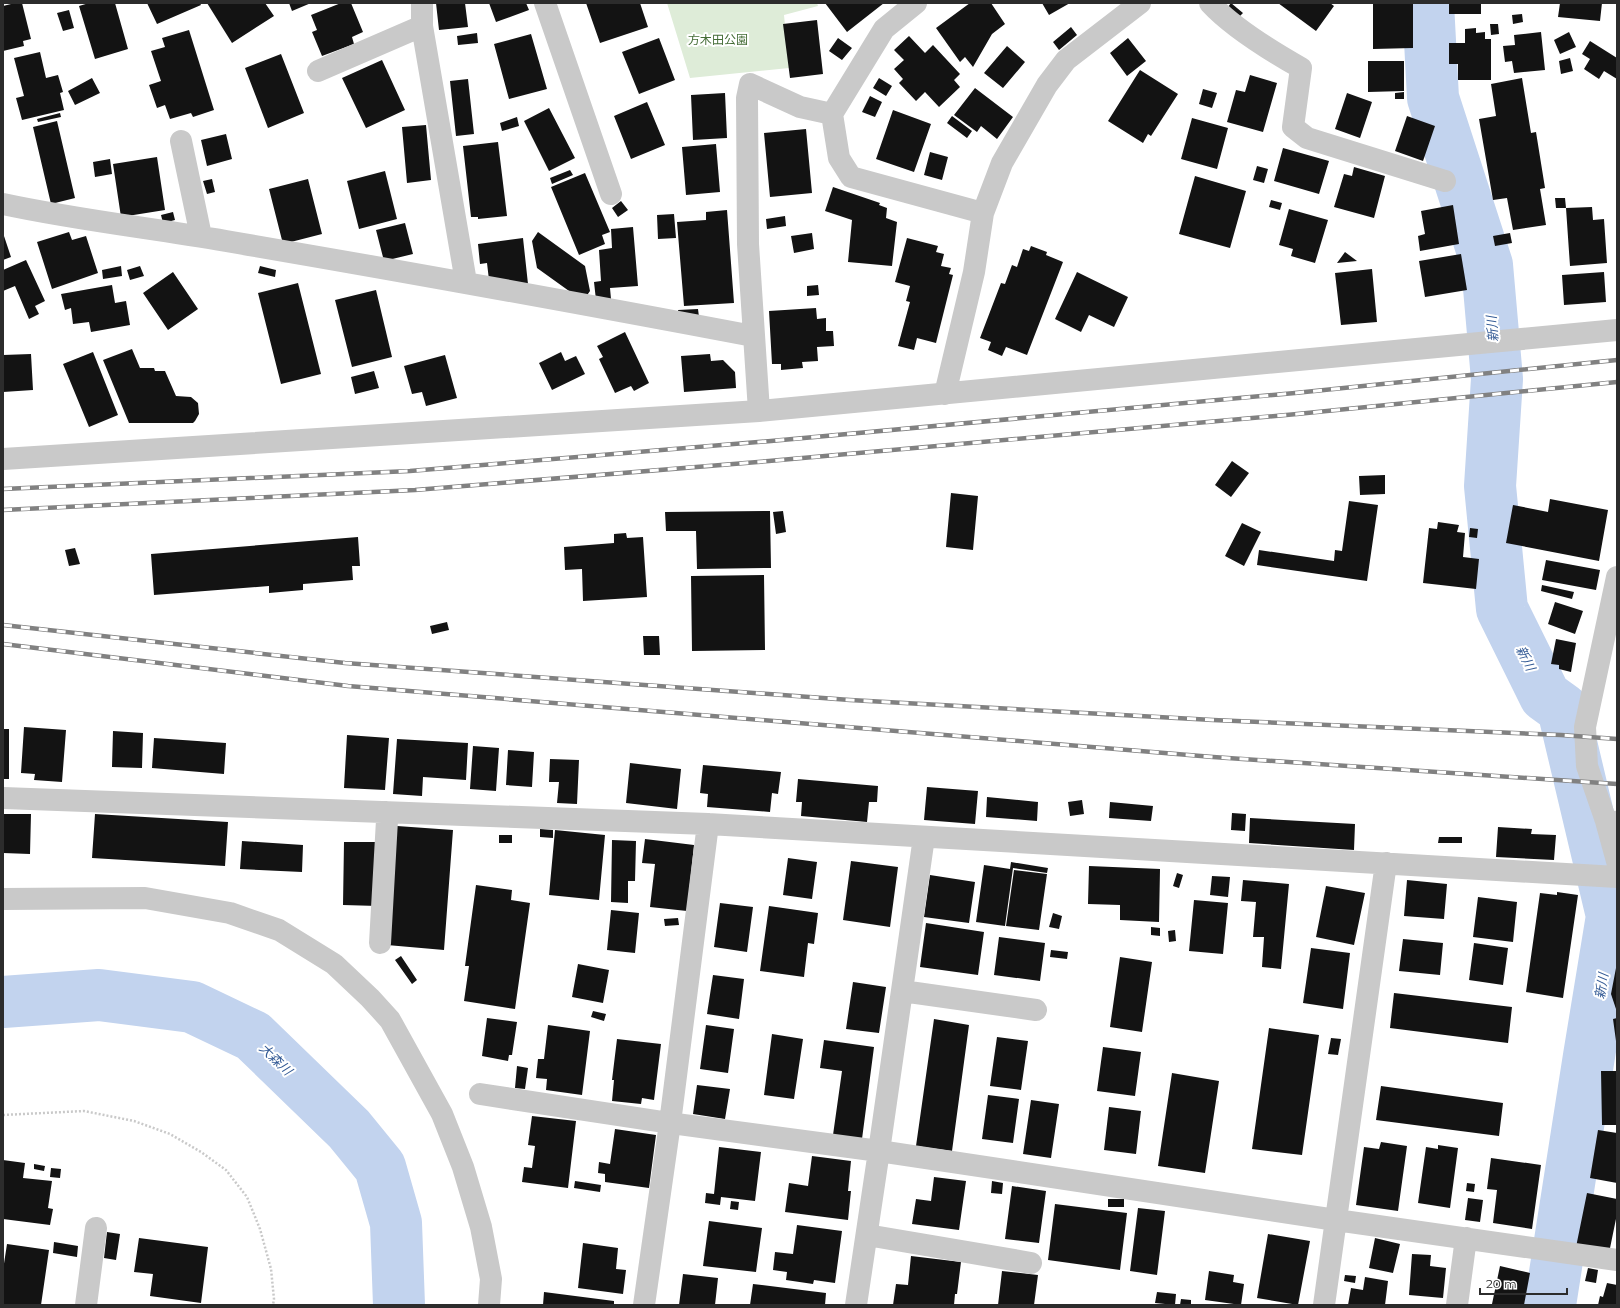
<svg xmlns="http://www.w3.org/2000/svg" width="1620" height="1308" font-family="Montserrat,'Noto Sans JP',sans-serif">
<rect width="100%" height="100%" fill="#fff"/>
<path fill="#deecd8" d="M667,3H817L818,6L784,15L789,68L690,78Z"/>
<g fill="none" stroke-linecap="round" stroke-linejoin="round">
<path stroke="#c2d3ee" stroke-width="52" d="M1428,3L1433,98L1487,265L1497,379L1490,486L1502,609L1545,696L1563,709L1612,916L1589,1056L1550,1305
M3,1002L99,995L192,1007L253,1036L349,1129L380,1167L396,1223L399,1305"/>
</g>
<path fill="#131313" d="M15,3H22L31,39L23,41L24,46L3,51V6Z
M89,3H115L128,49L95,59L79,6Z
M147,3H200L201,5L157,24Z
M207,3H265L274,16L232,43Z
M289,3H311L292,11Z
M341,3H351L363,32L352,37L354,44L322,56L312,32L317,30L311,15Z
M436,3H465L468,27L439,30Z
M489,3H526L529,10L496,22Z
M586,3H640L648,27L600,43Z
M825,3H884L847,32Z
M970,3H991L1005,24L992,34L973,67L965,57L960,62L936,28Z
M1042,3H1070L1049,15Z
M1231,3L1243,13L1235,21L1225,11Z
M1278,3H1330L1334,6L1316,31Z
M1373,3H1413V48L1373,49Z
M1449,3H1481V14H1449Z
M1560,3H1602L1600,21L1558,17Z
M69,10L74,28L63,31L57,13Z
M1522,14L1523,22L1513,24L1512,15Z
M817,20L823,74L790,78L783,24Z
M1490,24H1498L1499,34L1491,35Z
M1071,27L1077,35L1059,50L1053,42Z
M1476,28V33L1485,32V39H1491V80H1458V64H1449V43H1465V29Z
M189,30L214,110L193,117L191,113L170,119L165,105L157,108L149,85L161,81L151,51L165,47L162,38Z
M1541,32L1545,70L1514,73L1512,61L1505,62L1503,46L1515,45L1514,35Z
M1569,32L1576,47L1560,54L1554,40Z
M477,33L478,43L458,45L457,36Z
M531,34L547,89L509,99L494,44Z
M909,36L925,53L933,45L960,74L954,80L960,87L939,107L925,92L916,101L899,83L903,79L894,69L904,60L894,50Z
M659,38L675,80L639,94L622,52Z
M838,38L852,48L842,60L829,51Z
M1128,38L1146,61L1127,76L1110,53Z
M1590,41L1617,58V79L1604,71L1599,79L1584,69L1590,59L1582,54Z
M1007,46L1025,62L1003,88L984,73Z
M40,52L46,78L58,75L63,92L60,93L64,110L22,120L16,98L24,96L14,58Z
M281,54L304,113L268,128L245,68Z
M1570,58L1573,71L1561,74L1559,61Z
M382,60L405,110L366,128L342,78Z
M1368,61H1404V91L1368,92Z
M1140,70L1178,94L1151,136L1148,134L1143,143L1108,121Z
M1250,75L1277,83L1263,132L1227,122L1236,90L1245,92Z
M92,78L100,93L75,105L68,91Z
M879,78L892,86L886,96L873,88Z
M1522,78L1531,133L1536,132L1545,188L1540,189L1546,225L1513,230L1507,198L1493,200L1479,119L1496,116L1491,84Z
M468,79L474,134L456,136L450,81Z
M975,88L1013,117L997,139L981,126L977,132L954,115Z
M1203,89L1217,93L1212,108L1199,104Z
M1404,92V99H1395V93Z
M725,93L727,138L693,140L691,95Z
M1347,93L1372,102L1360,138L1335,129Z
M870,96L882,102L875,117L862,112Z
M647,102L665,145L631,159L614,116Z
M549,108L575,158L549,171L524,121Z
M893,110L931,124L914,172L876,159Z
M60,113L61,117L38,122L37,119Z
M952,116L972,131L967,138L947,123Z
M1407,116L1435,126L1423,161L1395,151Z
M517,117L519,126L502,131L500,123Z
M1192,118L1228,128L1217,169L1181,159Z
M57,121L75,198L51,204L33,127Z
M426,125L431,180L407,183L402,127Z
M806,129L812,193L770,197L764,133Z
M226,134L232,159L207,166L201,140Z
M498,142L507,216L478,219V217H471L463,146Z
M716,144L720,192L686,195L682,147Z
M1283,148L1329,161L1319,194L1274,181Z
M930,152L948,157L942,180L924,175Z
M157,157L165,210L121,217L113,164Z
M110,159L112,174L95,177L93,162Z
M1257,166L1268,169L1264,183L1253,180Z
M1354,167L1385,176L1374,218L1334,207L1344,174L1352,176Z
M570,170L573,175L552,184L550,178Z
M385,171L397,219L359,229L347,181Z
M585,173L610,232L602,235L605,244L579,255L551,187Z
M1195,176L1246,191L1230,248L1179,234Z
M212,179L215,192L207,194L203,181Z
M308,179L322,234L283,244L269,189Z
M833,187L880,203L879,205L887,208L886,218L897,222L892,266L848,262L852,220L825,211Z
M1555,198H1565L1566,208H1556Z
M1271,200L1282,203L1280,210L1269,207Z
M621,201L628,210L618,217L612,208Z
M1453,205L1459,244L1420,251L1418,236L1425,234L1421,211Z
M1592,207L1593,220L1604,219L1607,263L1570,266L1566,208Z
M1289,209L1328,220L1315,263L1291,256L1293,249L1279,245Z
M727,210L734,303L684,306L677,222L706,220V212Z
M173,212L175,220L163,223L161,215Z
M674,214L676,238L658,239L657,215Z
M785,216L786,226L767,229L766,219Z
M405,223L413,254L384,261L376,230Z
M633,227L638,286L610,288L611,299L596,300L594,282L601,281L599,250L612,248L611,229Z
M69,232L72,240L86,236L98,273L52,289L37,242Z
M538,232L585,266L590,291L583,301L537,268L532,241Z
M3,233L11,257L3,260Z
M812,233L814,249L794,253L791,236Z
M1510,233L1512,243L1495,246L1493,236Z
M523,238L528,284L489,280L487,263L480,264L478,244Z
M907,238L938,246L936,252L944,254L941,266L951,268L949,274L953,275L936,343L917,338L914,350L898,346L910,302L906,301L910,286L895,282Z
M1031,246L1047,252L1046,255L1063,262L1027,355L1006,347L1002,356L988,350L991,342L980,338L1001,283L1005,284L1012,265L1017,267L1023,249L1029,251Z
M1345,252L1357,261L1337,263Z
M1461,254L1467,290L1425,297L1419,261Z
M26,260L45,301L35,306L39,314L29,319L15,286L3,291V270Z
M121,266L122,276L103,279L102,270Z
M140,266L144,276L130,280L127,270Z
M260,266L276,270L275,277L258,273Z
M1372,269L1377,322L1341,325L1335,273Z
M173,272L198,309L168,330L143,293Z
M1077,272L1128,297L1114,327L1089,315L1081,332L1055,319Z
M1604,272L1606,302L1564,305L1562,275Z
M298,283L321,374L281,384L258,293Z
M112,285L115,303L126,301L130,325L91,332L89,322L73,324L71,308L65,310L61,294Z
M818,285L819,295L807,296V286Z
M376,290L392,357L352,367L335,300Z
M816,308L817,319L826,318V331H833L834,346L817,347L818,361L802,362L803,368L781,370V364H772L769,311Z
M698,309L699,317L679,318L678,310Z
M625,332L649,383L634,391L631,386L615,393L599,359L603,357L597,346Z
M132,349L140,368H154L155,371H165L176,396L191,397L198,403L199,414L195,421L193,423H129L103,360Z
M93,352L118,415L89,427L63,364Z
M561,352L565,361L576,356L585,374L552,390L539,363Z
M31,354L33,390L3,392V355Z
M710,354L711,361L723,360L735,372L736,388L684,392L681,356Z
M445,355L457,398L426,406L422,392L412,394L404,366Z
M374,371L379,388L355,394L351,377Z
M1232,461L1249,473L1231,497L1215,485Z
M1385,475V494L1360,495L1359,476Z
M951,493L978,496L973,550L946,547Z
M1550,499L1608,510L1599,561L1506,543L1513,505L1548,512Z
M1349,501L1378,505L1367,581L1257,565L1259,550L1334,561L1335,550L1342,551Z
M770,511L771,568L697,569L696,531H666L665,512Z
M783,511L786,532L776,534L773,512Z
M1438,522L1459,525L1457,532L1465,533L1463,557L1479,559L1476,589L1423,583L1429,528L1437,529Z
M1242,523L1261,532L1244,566L1225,556Z
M1470,528L1478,529L1477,538L1469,537Z
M626,533L627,538L643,537L647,597L583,601L582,569L565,570L564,547L614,543V534Z
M358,537L360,566H352L353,580L303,584V590L269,593V586L154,595L151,554Z
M75,548L80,564L69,566L65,550Z
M1546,560L1600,570L1596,590L1542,580Z
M764,575L765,650L692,651L691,576Z
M1542,585L1574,592L1572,599L1541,591Z
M1555,602L1583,611L1575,634L1548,624Z
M447,622L449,630L432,634L430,626Z
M643,636H659L660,655H644Z
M1556,639L1576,643L1571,672L1559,669V665L1551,664Z
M24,727L66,730L62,782L34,780L35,774L21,773Z
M3,729H9V779H3Z
M113,731L143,733L142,768L112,767Z
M347,735L389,738L385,790L344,788Z
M154,738L226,743L224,774L152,768Z
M397,739L468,743L466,780L423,777L422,796L393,794Z
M473,746L499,748L496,791L470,789Z
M508,750L534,752L532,787L506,785Z
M550,759L579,760L577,804L557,803L559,782H549Z
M630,763L681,769L677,809L626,803Z
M703,765L781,772L778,794L772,793L770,812L707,807L708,794L700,793Z
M798,779L878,786L877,802H869L867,822L801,816L802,802H796Z
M927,787L978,791L975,824L924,820Z
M987,797L1038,802L1037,821L986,817Z
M1082,800L1084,814L1070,816L1068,802Z
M1110,802L1153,806L1151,821L1109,818Z
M1232,813L1246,814L1245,831L1231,830Z
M3,814H31L30,854L3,853Z
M95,814L228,822L225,866L92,858Z
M1250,818L1355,824L1354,850L1249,843Z
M397,826L453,830L444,950L387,945Z
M1498,827L1532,829L1531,834L1556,835L1554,860L1496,857Z
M540,829L553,830V838L540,837Z
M555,830L605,835L599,900L549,895Z
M499,835H512V843H499Z
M1439,837H1462V843H1438Z
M645,839L694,845L687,911L650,907L655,864L642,863Z
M612,840L636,841L635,881H628V903L611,902Z
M242,841L303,845L302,872L240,869Z
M344,842H379L378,906L343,905Z
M788,858L817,862L812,899L783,895Z
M851,861L898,867L890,927L843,920Z
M1011,862L1048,868L1047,873L1013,868L1005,926L976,922L984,865L1010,869Z
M1089,866L1160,869L1159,922L1120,920V905L1088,904Z
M1014,870L1047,874L1039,930L1006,926Z
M1177,873L1183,875L1179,888L1173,886Z
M930,875L975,882L969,923L924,917Z
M1212,876L1230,877L1228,897L1210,895Z
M1243,880L1289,884L1281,969L1262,967L1264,937H1253L1256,902L1241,901Z
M1407,880L1447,884L1444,919L1404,916Z
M476,885L512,890L511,900L530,903L515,1009L464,1001L469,966H465Z
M1326,886L1365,893L1354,945L1316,937Z
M1557,892L1578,895L1563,998L1526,992L1540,893L1557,895Z
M1478,897L1517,902L1513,942L1473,937Z
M1194,900L1228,903L1223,954L1189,951Z
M720,903L753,907L747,952L714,947Z
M769,906L818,913L814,944L808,943L804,977L760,971Z
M611,910L639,913L635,953L607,950Z
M1053,913L1062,916L1059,929L1049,927Z
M678,918L679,925L665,926L664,919Z
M926,923L984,932L978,975L920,967Z
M1151,927L1160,928V936L1151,935Z
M1175,930L1176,941L1169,942L1168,931Z
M999,937L1045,943L1040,981L994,975Z
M1403,939L1443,943L1440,975L1399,971Z
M1474,943L1508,948L1503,985L1469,980Z
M1311,948L1350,953L1343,1009L1303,1003Z
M1051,950L1068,952L1067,959L1050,957Z
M401,956L417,980L412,984L395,960Z
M1120,957L1152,962L1142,1032L1110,1027Z
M578,964L609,970L603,1003L572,997Z
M1616,968H1617V1012L1611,994Z
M713,975L744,979L739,1019L707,1014Z
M853,982L886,987L879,1033L846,1029Z
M1394,993L1512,1007L1508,1043L1390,1028Z
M593,1011L606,1014L604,1021L591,1017Z
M487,1018L517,1022L512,1055H509L508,1061L482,1056Z
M1617,1018V1041H1616L1613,1019Z
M934,1019L969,1025L952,1151L916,1146Z
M548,1025L590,1031L582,1095L546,1090L547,1079L536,1078L538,1059H544Z
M706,1025L734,1029L728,1073L700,1069Z
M1269,1028L1319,1035L1302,1155L1252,1149Z
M772,1034L803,1039L794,1099L764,1095Z
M997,1037L1028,1041L1021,1090L990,1086Z
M1331,1038L1341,1039L1338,1055L1328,1054Z
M617,1039L661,1044L654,1100L642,1098L641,1104L612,1101L614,1080H612Z
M824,1040L874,1047L862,1139L833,1135L842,1071L820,1068Z
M1103,1047L1141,1052L1135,1096L1097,1091Z
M517,1066L528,1068L525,1089L515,1088Z
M1601,1071H1617V1125H1602Z
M1172,1073L1219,1081L1205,1173L1158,1166Z
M697,1085L730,1089L725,1119L693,1114Z
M1381,1086L1503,1103L1499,1136L1376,1120Z
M988,1095L1019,1099L1013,1143L982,1139Z
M1031,1100L1059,1104L1051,1158L1023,1154Z
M1109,1107L1141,1111L1136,1154L1104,1150Z
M532,1116L576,1121L568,1188L522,1182L524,1167L532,1168L535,1146L528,1145Z
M615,1129L656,1135L649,1188L605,1182V1174L598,1173L599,1162L610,1164Z
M1598,1130L1617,1133V1183L1590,1178Z
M1381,1142L1407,1146L1398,1211L1356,1205L1364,1147L1379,1149Z
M1438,1145L1458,1148L1450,1208L1418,1203L1426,1147L1438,1149Z
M719,1147L761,1152L755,1201L721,1197L720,1205L705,1203L706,1193L714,1194Z
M812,1156L851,1161L848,1191H851L848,1220L785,1212L789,1183L808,1186Z
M1491,1158L1541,1165L1532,1229L1493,1223L1497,1190L1487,1189Z
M3,1160L25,1163L23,1178L52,1181L48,1208L53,1209L50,1225L3,1219Z
M34,1164L45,1166L44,1171L34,1169Z
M51,1168L61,1169L60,1178L50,1177Z
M934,1177L966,1181L959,1230L912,1224L916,1199L931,1201Z
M575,1181L601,1185L600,1192L574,1188Z
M992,1181L1003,1183L1002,1194L991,1193Z
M1467,1183L1475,1184L1474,1192L1466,1191Z
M1012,1186L1046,1191L1039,1243L1005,1239Z
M1587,1193L1617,1199V1214L1609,1253L1576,1247Z
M1468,1198L1483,1200L1480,1222L1465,1220Z
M1108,1199H1124V1207H1108Z
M731,1201L739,1202L738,1210L730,1209Z
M1055,1204L1127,1213L1120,1270L1048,1260Z
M1138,1208L1165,1211L1157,1275L1130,1271Z
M709,1221L762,1228L756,1272L703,1266Z
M797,1225L842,1231L835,1283L814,1280L813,1284L786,1280L787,1272L773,1270L775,1252L793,1254Z
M107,1232L120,1234L116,1260L104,1258Z
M1268,1234L1310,1241L1298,1305L1257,1298Z
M139,1238L208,1247L201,1303L150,1296L153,1274L134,1272Z
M1375,1238L1400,1244L1393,1273L1369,1268Z
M54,1242L78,1246L77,1257L53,1253Z
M583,1243L618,1248L616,1269L626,1270L623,1294L578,1288Z
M7,1244L49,1250L41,1305H3V1270Z
M1412,1254L1431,1255L1430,1266L1446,1268L1443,1298L1409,1295Z
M911,1256L961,1262L957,1294H955L954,1305H893L896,1284L908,1285Z
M1500,1266L1530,1273L1524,1305L1492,1304Z
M1588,1268L1598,1270L1596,1283L1585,1281Z
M1002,1271L1038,1275L1034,1305H998Z
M1209,1271L1234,1275L1233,1282L1244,1284L1241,1305L1205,1300Z
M683,1274L718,1278L715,1305H679Z
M1345,1275L1356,1276L1355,1283L1344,1281Z
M1365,1277L1388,1281L1385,1305H1348L1351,1288L1363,1290Z
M1607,1283L1617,1285V1305H1598L1600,1296L1603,1297Z
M753,1284L826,1293L825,1305H750Z
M544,1292L614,1301V1305H543Z
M1157,1292L1176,1294L1175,1305L1155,1303Z
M1181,1299L1191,1300V1305H1180Z"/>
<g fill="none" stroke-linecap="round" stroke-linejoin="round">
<path stroke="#c9c9c9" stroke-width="2.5" stroke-dasharray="2 2" stroke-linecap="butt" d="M3,1115L84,1111L134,1121L170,1134L201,1152L226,1170L247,1197L260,1229L271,1269L274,1299L273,1305"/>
<path stroke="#c9c9c9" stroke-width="22" d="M422,3V26L466,282
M545,3L611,194
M916,3L884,29L832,114L839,158L851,177L983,213
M1210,3C1233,28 1271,51 1301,68L1293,127L1307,138L1445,181
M318,71L422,26
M181,141L201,236
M3,204C77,220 152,228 226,241C402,271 578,303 753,336
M945,394L974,272L983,213L1002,163L1047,85L1066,60L1140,3
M759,411L748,244L747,98L750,84L800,107L832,114
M3,459L759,411L1617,330
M3,798L708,824L1617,877
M1606,821L1587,766L1585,727L1617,577
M1617,822L1606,821L1617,861
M3,899L145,898L230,913L279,930L334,964L370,998L390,1020L442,1114L463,1167L481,1227L491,1279L489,1305
M380,943L387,820L386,812
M902,991L1036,1010
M480,1094L670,1123L879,1151L1336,1220L1617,1260
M867,1235L1031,1263
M86,1305L96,1228
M644,1305L670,1123L708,824
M856,1305L879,1151L924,837
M1324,1305L1386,863
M1457,1305L1466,1238"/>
<g stroke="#818181" stroke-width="4.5">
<path id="rail" d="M3,489L410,471L771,441L1295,393L1617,360
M3,510L415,490L769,461L1297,414L1617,382
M3,625L345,663L850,700L1213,720L1561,735L1617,739
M3,644L348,686L1213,757L1617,784"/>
</g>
<use href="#rail" stroke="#fff" stroke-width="3" stroke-dasharray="9" stroke-linecap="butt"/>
</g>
<g text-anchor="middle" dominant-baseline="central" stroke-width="4" stroke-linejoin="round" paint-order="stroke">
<g font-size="12" fill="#446c36" stroke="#fff">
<text x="718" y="39">方木田公園</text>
</g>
<g font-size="13" font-style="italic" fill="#335a95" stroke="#fff">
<text transform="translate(1492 329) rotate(-95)">新川</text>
<text transform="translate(1526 658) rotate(63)">新川</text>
<text transform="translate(1601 986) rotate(-81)">新川</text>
<text transform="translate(276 1059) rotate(44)">大森川</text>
</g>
</g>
<rect width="1620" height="1308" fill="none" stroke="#2c2c2c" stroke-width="8"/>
<path d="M1480 1288v6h87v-6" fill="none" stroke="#2c2c2c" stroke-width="2"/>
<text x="1486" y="1288" font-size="12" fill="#2c2c2c" stroke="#ffffff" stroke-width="3" paint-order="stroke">20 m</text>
</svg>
